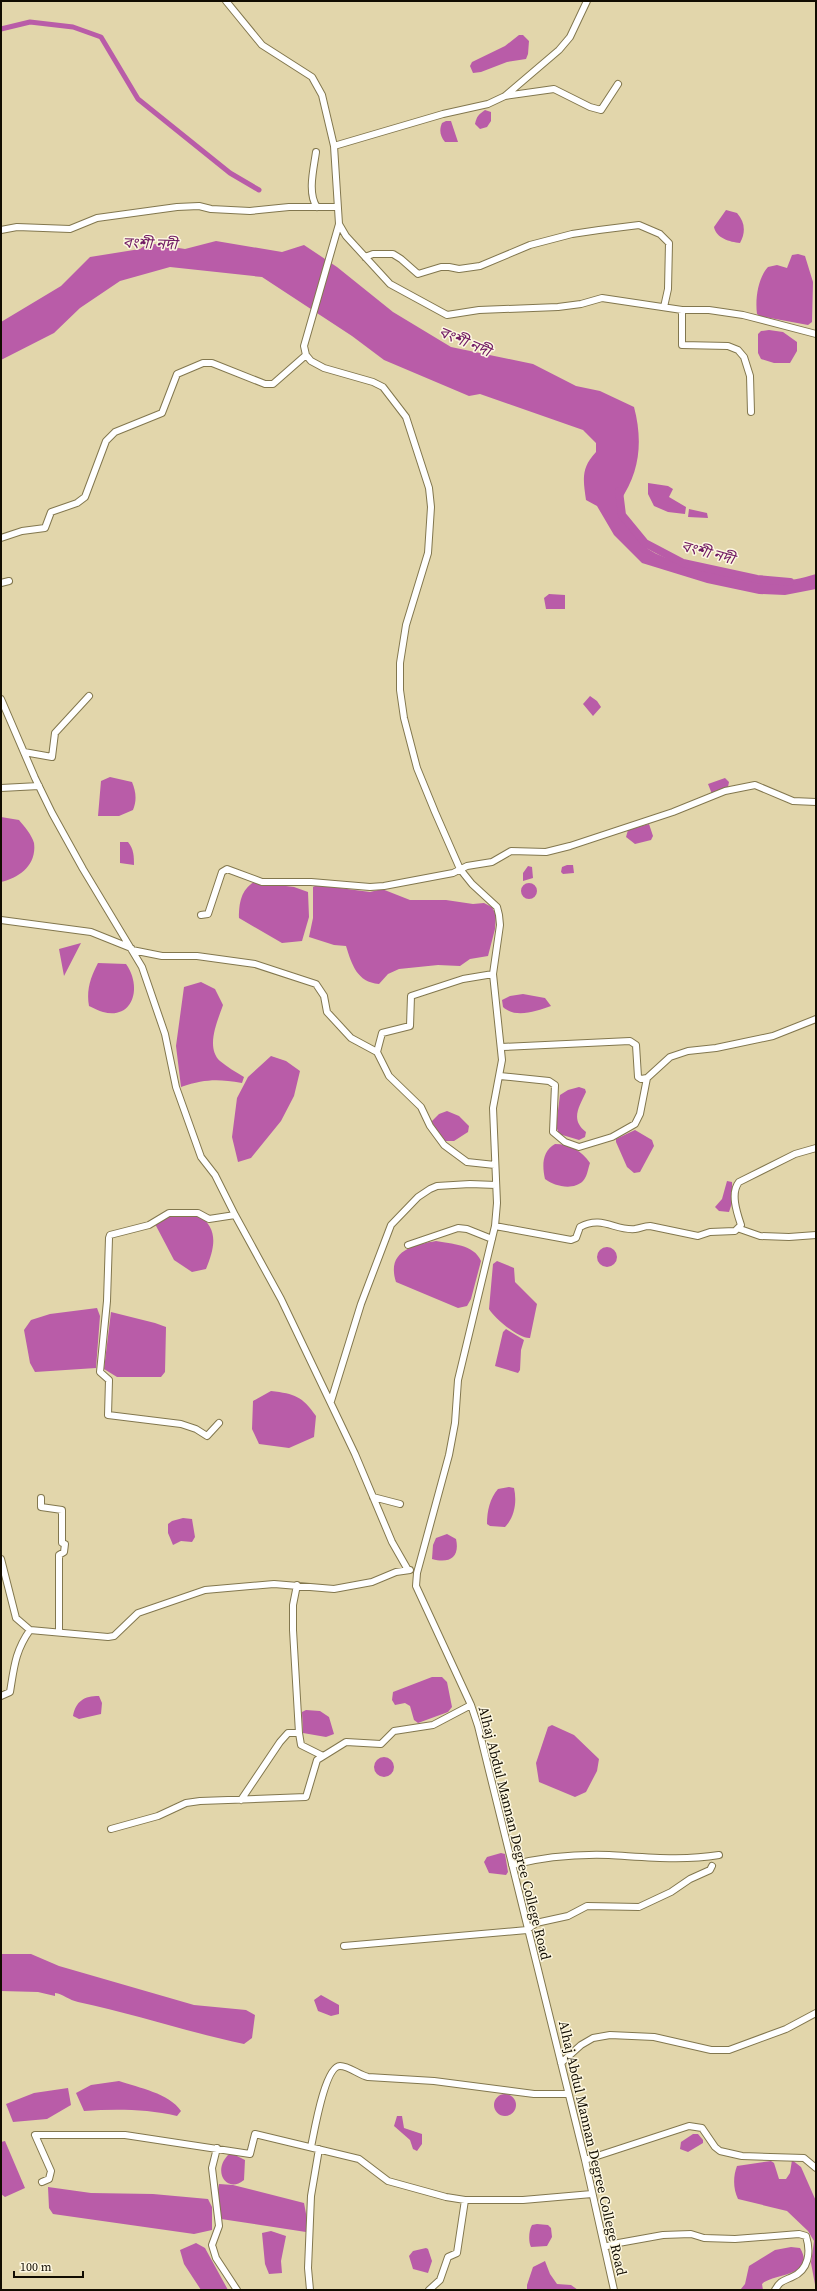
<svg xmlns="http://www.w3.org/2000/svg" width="817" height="2291" font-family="'Source Serif 4','Noto Sans Bengali',serif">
<rect width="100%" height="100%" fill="#e2d6ab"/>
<path fill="#b95ca8" d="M519,35H523L529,41L528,54L526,59L507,62L481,72L473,73L470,66L472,62L505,46Z
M485,110L491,112V121L487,127L480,129L475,124C477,116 478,115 485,110Z
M446,121H451L458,142H445C440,136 439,130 442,123Z
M726,210L737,213C745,222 746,232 740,243C730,242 716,238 714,227Z
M216,241L282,252L304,245L337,267L393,312L451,347L533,364L576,386L600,391L634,407C643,441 640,472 620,501C626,517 633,537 647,548C663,562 746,581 768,581C785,582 800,579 816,574V589L785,595L759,594L707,583L642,563L614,535L597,506L586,500C583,479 581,468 596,452V443L583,430L480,394L469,396L384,360L352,336L262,277L170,267L120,281L80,308L54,333L1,360V322L61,286L90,257L140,249L148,243L185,249Z
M798,254L805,256L813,282L812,322L808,325L760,316L757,314C755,299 758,278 768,267L777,265L787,268L792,255Z
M769,330L783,332L797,342V351L790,363H774L761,359L758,353V334L761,331Z
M648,483L668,486L673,489L669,497L686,507L685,514L668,512L654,506L648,494Z
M689,509L707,513L708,518L688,517Z
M549,594L565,595V609H546L544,598Z
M590,696L597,701L601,707L593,716L583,704Z
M110,777L132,782C136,792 137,800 133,810L119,816H98L101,781Z
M725,778L729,782L728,787L712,794L708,784Z
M1,817L19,820C24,826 32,835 34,843C37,865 19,878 1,882Z
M649,824L653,836L651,840L635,844L626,837L628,830Z
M120,842H128C134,849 134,857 134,865L120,863Z
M567,865H573L574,873L563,874L561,872L562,867Z
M528,866L532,867L533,878L523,881V873Z
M254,882L294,887L308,892L309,917L302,941L282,943L239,918C239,903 241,890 254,882Z
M521 891a8 8 0 1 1 16 0a8 8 0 1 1-16 0Z
M317,885L370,892L382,889L410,900H446L473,904L484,903L492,907L496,915L495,929L488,956L470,959L460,966L438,965L399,969L388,974L379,984C357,982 352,965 346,946L334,945L309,937L313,918V887Z
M81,943L64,976L59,949Z
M98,963L126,964C142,986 134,1020 103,1012C99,1011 94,1008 89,1006C86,990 91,976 98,963Z
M201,982L215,989L223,1005C218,1020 205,1047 220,1061C227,1067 236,1072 244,1077L242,1083C217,1079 206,1079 181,1087L176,1046L184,987Z
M523,994L545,998L551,1006C536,1011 516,1019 503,1007L502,1000L510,996Z
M271,1056L286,1061L300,1071L294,1096L281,1121L251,1158L238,1162L232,1137L237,1098L248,1077Z
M579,1087L585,1089L586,1092C579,1107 570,1120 586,1132L585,1137L579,1140L559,1134L556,1126L560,1095L568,1090Z
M447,1111L459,1116L469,1126L468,1132L454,1141H444L431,1122L439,1114Z
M635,1130L652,1140L654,1146L640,1172L634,1173L627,1167L616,1142V1139Z
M555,1144C570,1144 582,1151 590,1163C588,1169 587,1177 583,1181C573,1191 554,1186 545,1179C542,1166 542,1151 555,1144Z
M727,1181L732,1182L733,1200L729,1212L719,1211L715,1207L722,1199Z
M198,1214C219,1229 215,1247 206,1269L192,1272L174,1260L154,1222L171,1215Z
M436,1241C451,1244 474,1244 481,1261L471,1299L467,1306L458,1308L396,1282C386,1251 413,1245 436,1241Z
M597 1257a10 10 0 1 1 20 0a10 10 0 1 1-20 0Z
M497,1261L514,1268L515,1282L537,1304L530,1338C519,1339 494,1318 489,1309L493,1264Z
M97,1308L100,1316L96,1368L35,1372L30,1363L24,1330L31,1320L50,1314Z
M111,1312L155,1323L166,1327L165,1372L161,1377H117L104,1369Z
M506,1329L524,1340L521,1350L520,1370L518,1373L495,1366L503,1332Z
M271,1391C295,1394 302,1396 316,1416L314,1437L289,1448L259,1444L252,1429L253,1401Z
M509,1487L514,1488C517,1501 515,1517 505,1527L490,1526L487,1524C487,1511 490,1498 498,1489Z
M183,1518L192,1519L195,1537L192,1542L181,1541L173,1545L168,1533V1524L172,1521Z
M447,1534L456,1539C460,1557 450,1564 432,1559L433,1545L436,1538Z
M432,1677H442L447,1682L452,1707L448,1712L418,1723L414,1720L410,1706L405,1703L395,1705L392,1700L393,1692Z
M99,1696L102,1703L101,1714L79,1719L73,1716C76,1701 84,1696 99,1696Z
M306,1710L320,1711L329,1717L334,1734L326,1737L303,1733L302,1712Z
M552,1725L574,1735L599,1759L597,1771L586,1792L575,1797L539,1782L536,1763L548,1727Z
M374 1767a10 10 0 1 1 20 0a10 10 0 1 1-20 0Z
M501,1853L505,1854L508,1872L506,1875L489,1873L484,1862L487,1857Z
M1,1954H31L59,1966L194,2005L246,2010L255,2015L252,2038L244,2044C188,2032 134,2014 78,2002C69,2000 63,1994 55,1993V1996L38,1992L1,1991Z
M321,1995L339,2005V2014L331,2016L318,2011L314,2000Z
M119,2081C139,2088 169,2093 181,2111L177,2116C146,2109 116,2109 84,2111L76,2093L91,2085Z
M68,2088L71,2105L47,2119L13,2122L6,2104L34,2093Z
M494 2105a11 11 0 1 1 22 0a11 11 0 1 1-22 0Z
M397,2116H402L404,2128L422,2134V2144L417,2151L413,2149L410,2140L394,2126Z
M693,2134H698L703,2140V2143L688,2152L680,2149L681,2142Z
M5,2141L25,2188L5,2197L1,2194V2142Z
M233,2154L245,2160L244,2180C227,2194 212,2172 228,2155Z
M792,2160L801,2167L816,2201V2290L811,2263L814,2241L808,2231L787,2211L738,2199C733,2189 733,2176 737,2166L771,2161L774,2163L779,2179H786L790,2173Z
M219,2184L233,2185L304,2203L307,2219L306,2232L221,2219L217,2194Z
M48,2187L91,2193L153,2194L208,2199L212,2207V2230L194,2234L53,2214L49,2208Z
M537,2224L548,2225L551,2228L552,2237L547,2246L531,2247C528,2241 529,2230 532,2225Z
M271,2231L286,2236L281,2261L282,2273L269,2274L265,2264L262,2233Z
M196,2243L205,2248L228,2290H201L184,2264L180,2250Z
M791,2247L800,2248C817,2277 773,2273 762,2284L763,2290H737L741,2289L745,2284L749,2266L775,2250Z
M426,2248L428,2249L432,2261L428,2273L413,2269L409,2256L413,2251Z
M545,2261L550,2274L557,2284L571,2285L578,2290H527V2285L533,2267Z"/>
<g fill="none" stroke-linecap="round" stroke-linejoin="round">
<path stroke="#b95ca8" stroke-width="5" d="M1,29L30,22L73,27L101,37L138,99L230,173L259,190"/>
<path stroke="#b95ca8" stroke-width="8" d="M619,491L622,515L645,543L683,563L757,579L790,582"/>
<g stroke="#82774e" stroke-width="8">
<path id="minor" d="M226,1L262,45L312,77L322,95L334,146L339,224L304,346L306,355L311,361L324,368L373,382L383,387L406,417L429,488L431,507L428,553L406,625L400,663V690L404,718L417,768L435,812L460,869L472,884L497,907L499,915L500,925L493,974L502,1060L493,1108L497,1203L495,1226L458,1380L455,1423L449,1455L417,1573L416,1586L471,1705L478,1726L585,2160L614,2290
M505,96L554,89L590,107L601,110L618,84
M334,146L443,114L488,104L505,96L559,50L570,37L587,1
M316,152C314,167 307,194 317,207
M339,224L346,236L390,284L447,315L479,310L558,307L581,304L602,298L682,310H709L743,315L816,334
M1,230L17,227L70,229L97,218L177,207L199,206L211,209L250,211L289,207H337
M365,257L373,254H393L401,259L418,274L441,267H449L459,269L480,266L530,245L572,234L599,230L639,225L660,234L669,243L668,289L664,307
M682,310V345L728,346L738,350L744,357L750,376L751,412
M1,538L22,531L45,528L51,512L77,503L85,497L106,441L115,432L162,413L177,374L203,363H212L265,384H273L306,355
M1,583L9,581
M1,699L35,778L52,813L83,869L142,967L165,1034L176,1087L201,1157L215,1175L235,1215L281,1299L355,1454L392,1542L408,1570
M24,752L52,757L55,733L89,696
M1,788L39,786
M201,915L208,914L222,872L227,869L262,882H311L370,887L384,886L453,873L467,866L492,862L511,851L546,852L570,846L673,812L725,791L755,785L793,801L816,802
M1,920L91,932L131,948
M132,950L162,956H197L255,964L316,984L324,996L327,1012L351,1038L377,1052L389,1076L421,1107L430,1126L444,1145L467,1162L495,1165
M502,1047L630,1041L636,1045L638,1077L641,1079L647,1078
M377,1052L382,1033L410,1026L411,996L463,979L493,974
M500,1076L549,1081L555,1085L553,1132L565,1142L579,1147L612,1137L635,1124L640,1114L647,1078L670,1057L688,1051L716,1048L773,1036L816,1019
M495,1226L571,1240L576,1238L580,1227C602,1215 615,1231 635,1229C641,1228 644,1226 650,1226L698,1236L710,1232L735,1231L741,1225C737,1213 730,1193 739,1182L795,1154L816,1148
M740,1229L760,1236L789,1237L816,1235
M408,1245L458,1228L467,1229L492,1239
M331,1401L361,1304L391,1225L418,1197L430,1189L437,1186L470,1184L496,1185
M219,1423L207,1436L196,1429L181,1424L108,1415L109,1380L100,1372L107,1301L109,1238L110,1235L149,1225L169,1213H198L209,1219L235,1215
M373,1497L400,1504
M41,1498V1507L62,1510V1543L65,1544L64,1552L59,1555V1632
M1,1559L16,1618L30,1630
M297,1585L293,1605V1630L299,1733L301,1745L323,1756
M1,1696L10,1692C14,1668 15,1651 30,1630L108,1637L114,1636L138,1613L205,1590L274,1584L334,1589L372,1582L396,1572L410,1570
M241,1800L280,1742L288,1733H299
M111,1829L158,1816L186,1803L200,1801L306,1797L317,1760L346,1742L381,1744L394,1731L433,1725L471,1705
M512,1865C543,1857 577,1854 609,1855C646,1857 682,1861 719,1855
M344,1946L527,1930L536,1923L568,1916L587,1906L639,1907L671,1892L690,1879L710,1870L712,1866
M561,2063L581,2045L593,2038L610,2035L654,2037L711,2050H729L786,2029L816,2013
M311,2147C314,2133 325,2066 340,2066C349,2066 359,2075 368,2077L434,2081L534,2094H568
M217,2148L212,2168L219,2226L212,2245L216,2258L237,2290
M585,2160L689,2126L702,2128L715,2147L720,2151L742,2156L804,2158L816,2168
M42,2182L49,2179L51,2171L35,2135H125L250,2154L255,2134L359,2159L388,2181L446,2197L465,2200H523L592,2194
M605,2247L613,2244L663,2235L691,2234L704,2238L735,2239L799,2234L806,2236C811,2252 809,2270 792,2277C783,2281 780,2281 775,2290
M310,2290L308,2268L311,2196L319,2149
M429,2290L440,2280L448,2257L457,2253L465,2200"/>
</g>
<use href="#minor" stroke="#fff" stroke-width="6"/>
</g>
<g text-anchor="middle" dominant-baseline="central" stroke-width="3" stroke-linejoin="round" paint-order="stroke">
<g font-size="14" fill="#110c01" stroke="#fdf7e1">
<text transform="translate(515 1833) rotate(76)">Alhaj Abdul Mannan Degree College Road</text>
<text transform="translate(593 2148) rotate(77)">Alhaj Abdul Mannan Degree College Road</text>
</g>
<g font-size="15" font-style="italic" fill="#701a63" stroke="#fdf7e1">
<text transform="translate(150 243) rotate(2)">বংশী নদী</text>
<text transform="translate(465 341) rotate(23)">বংশী নদী</text>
<text transform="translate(708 552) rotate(15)">বংশী নদী</text>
</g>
</g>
<rect width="817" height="2291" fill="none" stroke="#110c01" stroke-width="4"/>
<path d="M14 2271v6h69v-6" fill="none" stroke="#110c01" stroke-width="2"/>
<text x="20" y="2271" font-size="12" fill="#110c01" stroke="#fdf7e1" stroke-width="3" paint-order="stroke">100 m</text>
</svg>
